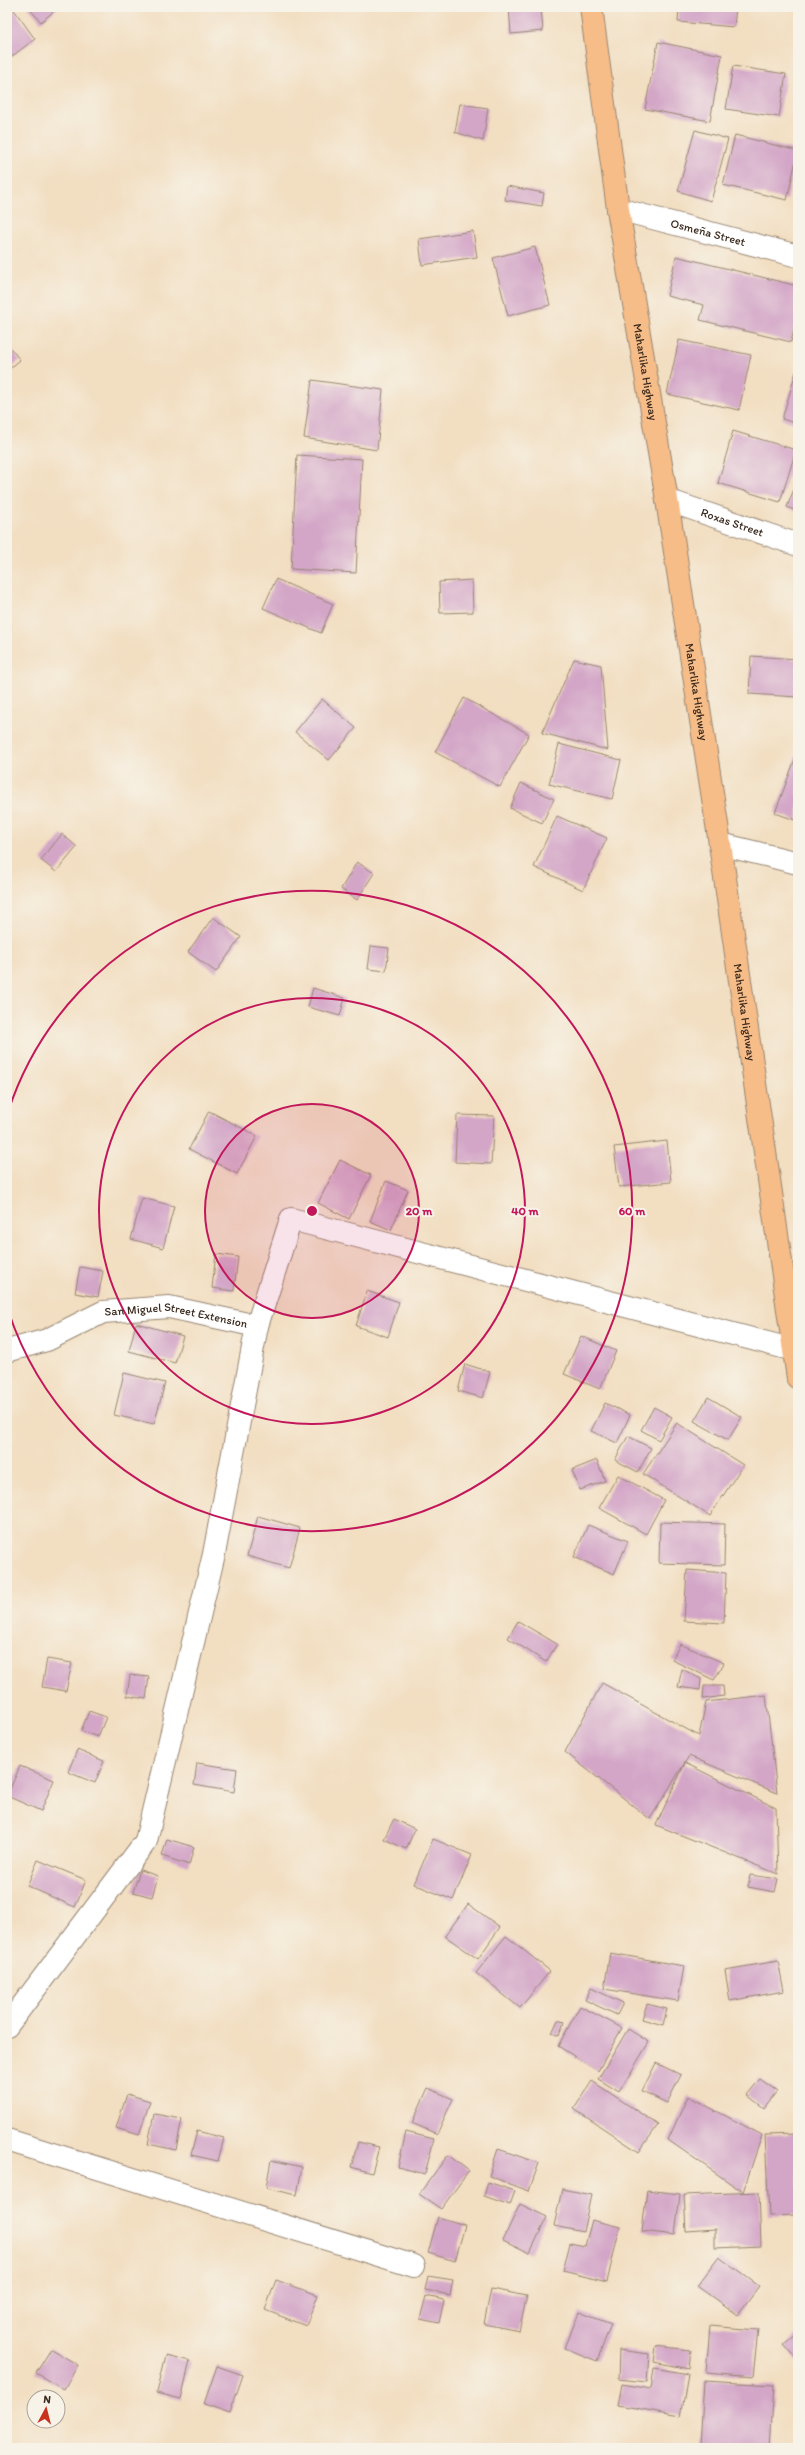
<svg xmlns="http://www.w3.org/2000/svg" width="805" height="2455" font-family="Itim,sans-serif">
<rect width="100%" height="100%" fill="#f7f3e8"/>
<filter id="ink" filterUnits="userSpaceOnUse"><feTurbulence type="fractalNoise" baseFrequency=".025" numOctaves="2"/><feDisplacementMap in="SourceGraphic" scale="8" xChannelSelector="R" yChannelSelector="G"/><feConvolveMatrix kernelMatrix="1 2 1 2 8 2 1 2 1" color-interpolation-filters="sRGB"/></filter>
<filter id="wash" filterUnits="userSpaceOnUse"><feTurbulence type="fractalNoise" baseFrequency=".012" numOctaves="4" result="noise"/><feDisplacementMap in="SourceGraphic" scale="16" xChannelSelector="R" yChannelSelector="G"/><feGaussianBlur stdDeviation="0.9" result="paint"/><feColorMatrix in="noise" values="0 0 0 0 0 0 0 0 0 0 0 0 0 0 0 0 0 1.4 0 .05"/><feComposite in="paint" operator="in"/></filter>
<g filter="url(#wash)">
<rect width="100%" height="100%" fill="#f2dec1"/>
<g id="blocks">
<path fill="#d3a6c7" d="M7,7H12L35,39L7,60Z
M28,7H59L41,22Z
M509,7H541L543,31L511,34Z
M679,7H736L734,27L678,22Z
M658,42L722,55L710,121L645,109Z
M733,66L786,74L779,117L726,109Z
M460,104L488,108L483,141L455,132Z
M695,130L728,139L711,201L678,191Z
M735,135L798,151L787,200L723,185Z
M507,186L544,193L542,206L505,200Z
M473,231L477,257L422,265L419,239Z
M535,247L550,305L508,316L493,258Z
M676,256L798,286V313L791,342L700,320L704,305L667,296Z
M679,340L751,355L739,410L667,394Z
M7,344L20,360L7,371Z
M796,372L798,373V424L782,419Z
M312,380L383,390L377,450L304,438Z
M733,431L796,450L780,502L718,483Z
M297,455L362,459L356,573L291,569Z
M798,479V512L787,507Z
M276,579L333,604L321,633L263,608Z
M472,580L473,612L440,613L439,582Z
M751,656L798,659V697L749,694Z
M574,659L601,665L608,750L542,733Z
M464,698L529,734L500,787L435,752Z
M322,699L356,728L329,760L295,732Z
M559,744L621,760L612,799L549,784Z
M798,751V821L775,813Z
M521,783L554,799L542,823L510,808Z
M557,816L607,838L583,890L534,867Z
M62,834L77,847L56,872L41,860Z
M357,862L374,873L357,900L341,889Z
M213,917L241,937L216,972L188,952Z
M371,946L389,948L386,971L368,969Z
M313,988L345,998L340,1016L308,1007Z
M209,1111L257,1136L237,1174L189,1149Z
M457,1115L494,1116L491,1164L455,1162Z
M667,1141L671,1182L619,1187L614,1147Z
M340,1160L371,1175L349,1219L318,1203Z
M386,1181L408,1190L391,1230L370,1221Z
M142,1198L174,1206L163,1248L131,1239Z
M216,1254L238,1257L234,1291L212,1288Z
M80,1267L103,1271L98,1297L75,1293Z
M367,1291L399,1302L388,1337L356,1326Z
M136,1323L183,1336L175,1363L129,1351Z
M581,1336L616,1351L600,1389L564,1374Z
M465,1364L490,1372L483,1398L458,1391Z
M124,1373L165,1383L154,1424L114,1415Z
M708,1397L742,1417L728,1440L694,1421Z
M605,1403L630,1415L617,1443L591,1431Z
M654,1407L672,1417L659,1440L641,1430Z
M677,1423L743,1465L710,1516L643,1474Z
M628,1436L651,1448L638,1472L615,1460Z
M597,1460L605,1481L580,1490L572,1470Z
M618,1475L664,1500L646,1534L599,1508Z
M258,1516L300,1528L289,1568L247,1556Z
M660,1522L725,1524L724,1565L659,1563Z
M588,1525L628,1541L614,1574L574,1557Z
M687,1570L726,1573L724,1623L684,1621Z
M518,1621L557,1644L546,1662L508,1638Z
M680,1644L724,1663L714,1680L672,1660Z
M47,1659L72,1663L66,1691L42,1687Z
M682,1669L701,1679L700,1690L678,1687Z
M130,1675L149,1677L146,1699L127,1696Z
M602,1683L699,1736L706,1702L766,1695L777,1793L689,1756L650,1819L565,1752Z
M704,1686H723L724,1696L703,1699Z
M89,1711L106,1717L98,1737L81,1731Z
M77,1750L104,1761L95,1783L68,1772Z
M197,1763L237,1769L234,1792L194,1785Z
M685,1763L776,1808L778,1874L656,1825Z
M20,1766L54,1780L41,1811L7,1796Z
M394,1819L415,1829L406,1849L384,1839Z
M167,1839L194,1847L189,1865L162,1856Z
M433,1839L472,1855L453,1900L414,1884Z
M38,1860L86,1880L75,1907L27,1886Z
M140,1870L158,1876L152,1897L133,1892Z
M750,1875L778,1879L775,1892L748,1887Z
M468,1904L500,1927L478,1959L445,1936Z
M506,1936L550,1971L520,2008L476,1973Z
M610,1953L684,1966L678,2001L604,1989Z
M778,1961L784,1991L730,2001L725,1970Z
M591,1988L623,2003L617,2015L585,2000Z
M647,2004L667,2009L663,2025L642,2019Z
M580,2006L622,2028L598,2071L558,2046Z
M558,2020L564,2022L559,2036L552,2033Z
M628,2029L649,2042L619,2092L598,2079Z
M656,2063L681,2075L667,2103L642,2091Z
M760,2079L777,2091L764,2108L747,2095Z
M592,2081L658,2125L639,2152L574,2109Z
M428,2088L453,2099L437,2134L412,2123Z
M127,2094L150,2101L139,2135L116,2128Z
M688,2096L762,2135L743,2192L668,2140Z
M154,2114L182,2119L176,2150L148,2144Z
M197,2131L224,2138L218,2161L191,2155Z
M406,2132L434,2139L425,2174L398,2167Z
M798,2134V2215L769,2216L765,2135Z
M358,2142L379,2147L372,2173L351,2167Z
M498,2149L539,2163L529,2191L489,2176Z
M448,2155L469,2171L441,2209L419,2194Z
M271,2160L302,2167L297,2195L266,2188Z
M488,2182L515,2191L510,2205L484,2196Z
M562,2189L591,2195L583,2232L554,2226Z
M647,2190L680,2194L675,2235L642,2231Z
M759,2192L761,2246L715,2248V2229L686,2231L684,2195Z
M520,2204L547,2217L530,2253L503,2240Z
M438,2217L465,2225L455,2261L428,2253Z
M592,2220L620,2227L607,2282L563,2271L570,2243L585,2246Z
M719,2257L759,2286L737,2315L697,2286Z
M428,2276L453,2280L450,2295L425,2290Z
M276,2280L318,2295L306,2326L265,2310Z
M491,2289L527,2296L519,2331L484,2324Z
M426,2296L444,2300L439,2323L420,2319Z
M579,2312L611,2324L597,2361L565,2348Z
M710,2326L758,2330L753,2377L706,2373Z
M798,2334V2362L784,2346Z
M656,2346L691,2350L689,2369L654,2362Z
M51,2349L78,2365L64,2389L36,2373Z
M619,2350L649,2354L647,2382L618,2379Z
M166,2355L190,2361L181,2399L157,2393Z
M217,2366L243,2375L230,2413L204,2404Z
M654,2368L688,2374L681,2416L618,2405L622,2384L651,2389Z
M704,2381L774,2385L770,2448L700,2446Z"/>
</g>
</g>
<g filter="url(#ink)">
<use href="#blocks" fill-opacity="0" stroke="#968470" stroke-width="1"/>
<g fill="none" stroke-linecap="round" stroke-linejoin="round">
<g stroke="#968470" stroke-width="24">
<g id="minor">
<path id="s1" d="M618,209L798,256"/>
<path id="s2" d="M667,500L798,545"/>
<path d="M720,844L798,863"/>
<path id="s3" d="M7,1351L47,1340L103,1312L169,1307L257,1326"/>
<path d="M7,2026L146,1841L214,1554L257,1326L291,1219L798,1351"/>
<path d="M7,2140L414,2266"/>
</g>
</g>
<g stroke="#968470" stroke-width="24">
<g id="highway">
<path id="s4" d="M591,7L618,209L667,500L720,844L798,1378"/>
</g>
</g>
<use href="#minor" stroke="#fff" stroke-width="22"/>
<use href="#highway" stroke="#f7bd88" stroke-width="22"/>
</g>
</g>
<circle cx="312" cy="1211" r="107" fill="#c2185b" fill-opacity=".12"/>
<g fill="none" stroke="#c2185b" stroke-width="2">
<circle cx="312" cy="1211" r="107"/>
<circle cx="312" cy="1211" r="213"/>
<path d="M8 1112A320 320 0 1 1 8 1310"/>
</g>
<g text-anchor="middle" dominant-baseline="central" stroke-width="4" stroke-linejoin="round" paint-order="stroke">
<g font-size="12" fill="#3b2a1e" stroke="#f7f3e8">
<text stroke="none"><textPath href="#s1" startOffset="93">Osmeña Street</textPath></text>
<text stroke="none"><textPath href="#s4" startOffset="369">Maharlika Highway</textPath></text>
<text stroke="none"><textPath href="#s2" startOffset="69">Roxas Street</textPath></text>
<text stroke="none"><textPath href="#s4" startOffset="693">Maharlika Highway</textPath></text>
<text stroke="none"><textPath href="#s4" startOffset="1017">Maharlika Highway</textPath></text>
<text stroke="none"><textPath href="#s3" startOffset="178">San Miguel Street Extension</textPath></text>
</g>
</g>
<circle cx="312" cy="1211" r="6" fill="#c2185b" stroke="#f7f3e8" stroke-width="2"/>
<g font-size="12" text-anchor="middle" font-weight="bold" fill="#c2185b" stroke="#f7f3e8" stroke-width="4" stroke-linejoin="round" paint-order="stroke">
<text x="419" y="1215">20 m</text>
<text x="525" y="1215">40 m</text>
<text x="632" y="1215">60 m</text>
</g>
<rect width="805" height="2455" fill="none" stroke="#f7f3e8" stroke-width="24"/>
<g transform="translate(46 2409) rotate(7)"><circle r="19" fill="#f7f3e8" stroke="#aca397"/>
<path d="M0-3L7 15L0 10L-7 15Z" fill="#c8321e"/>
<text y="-6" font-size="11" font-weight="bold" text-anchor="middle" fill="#3b2a1e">N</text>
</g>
</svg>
